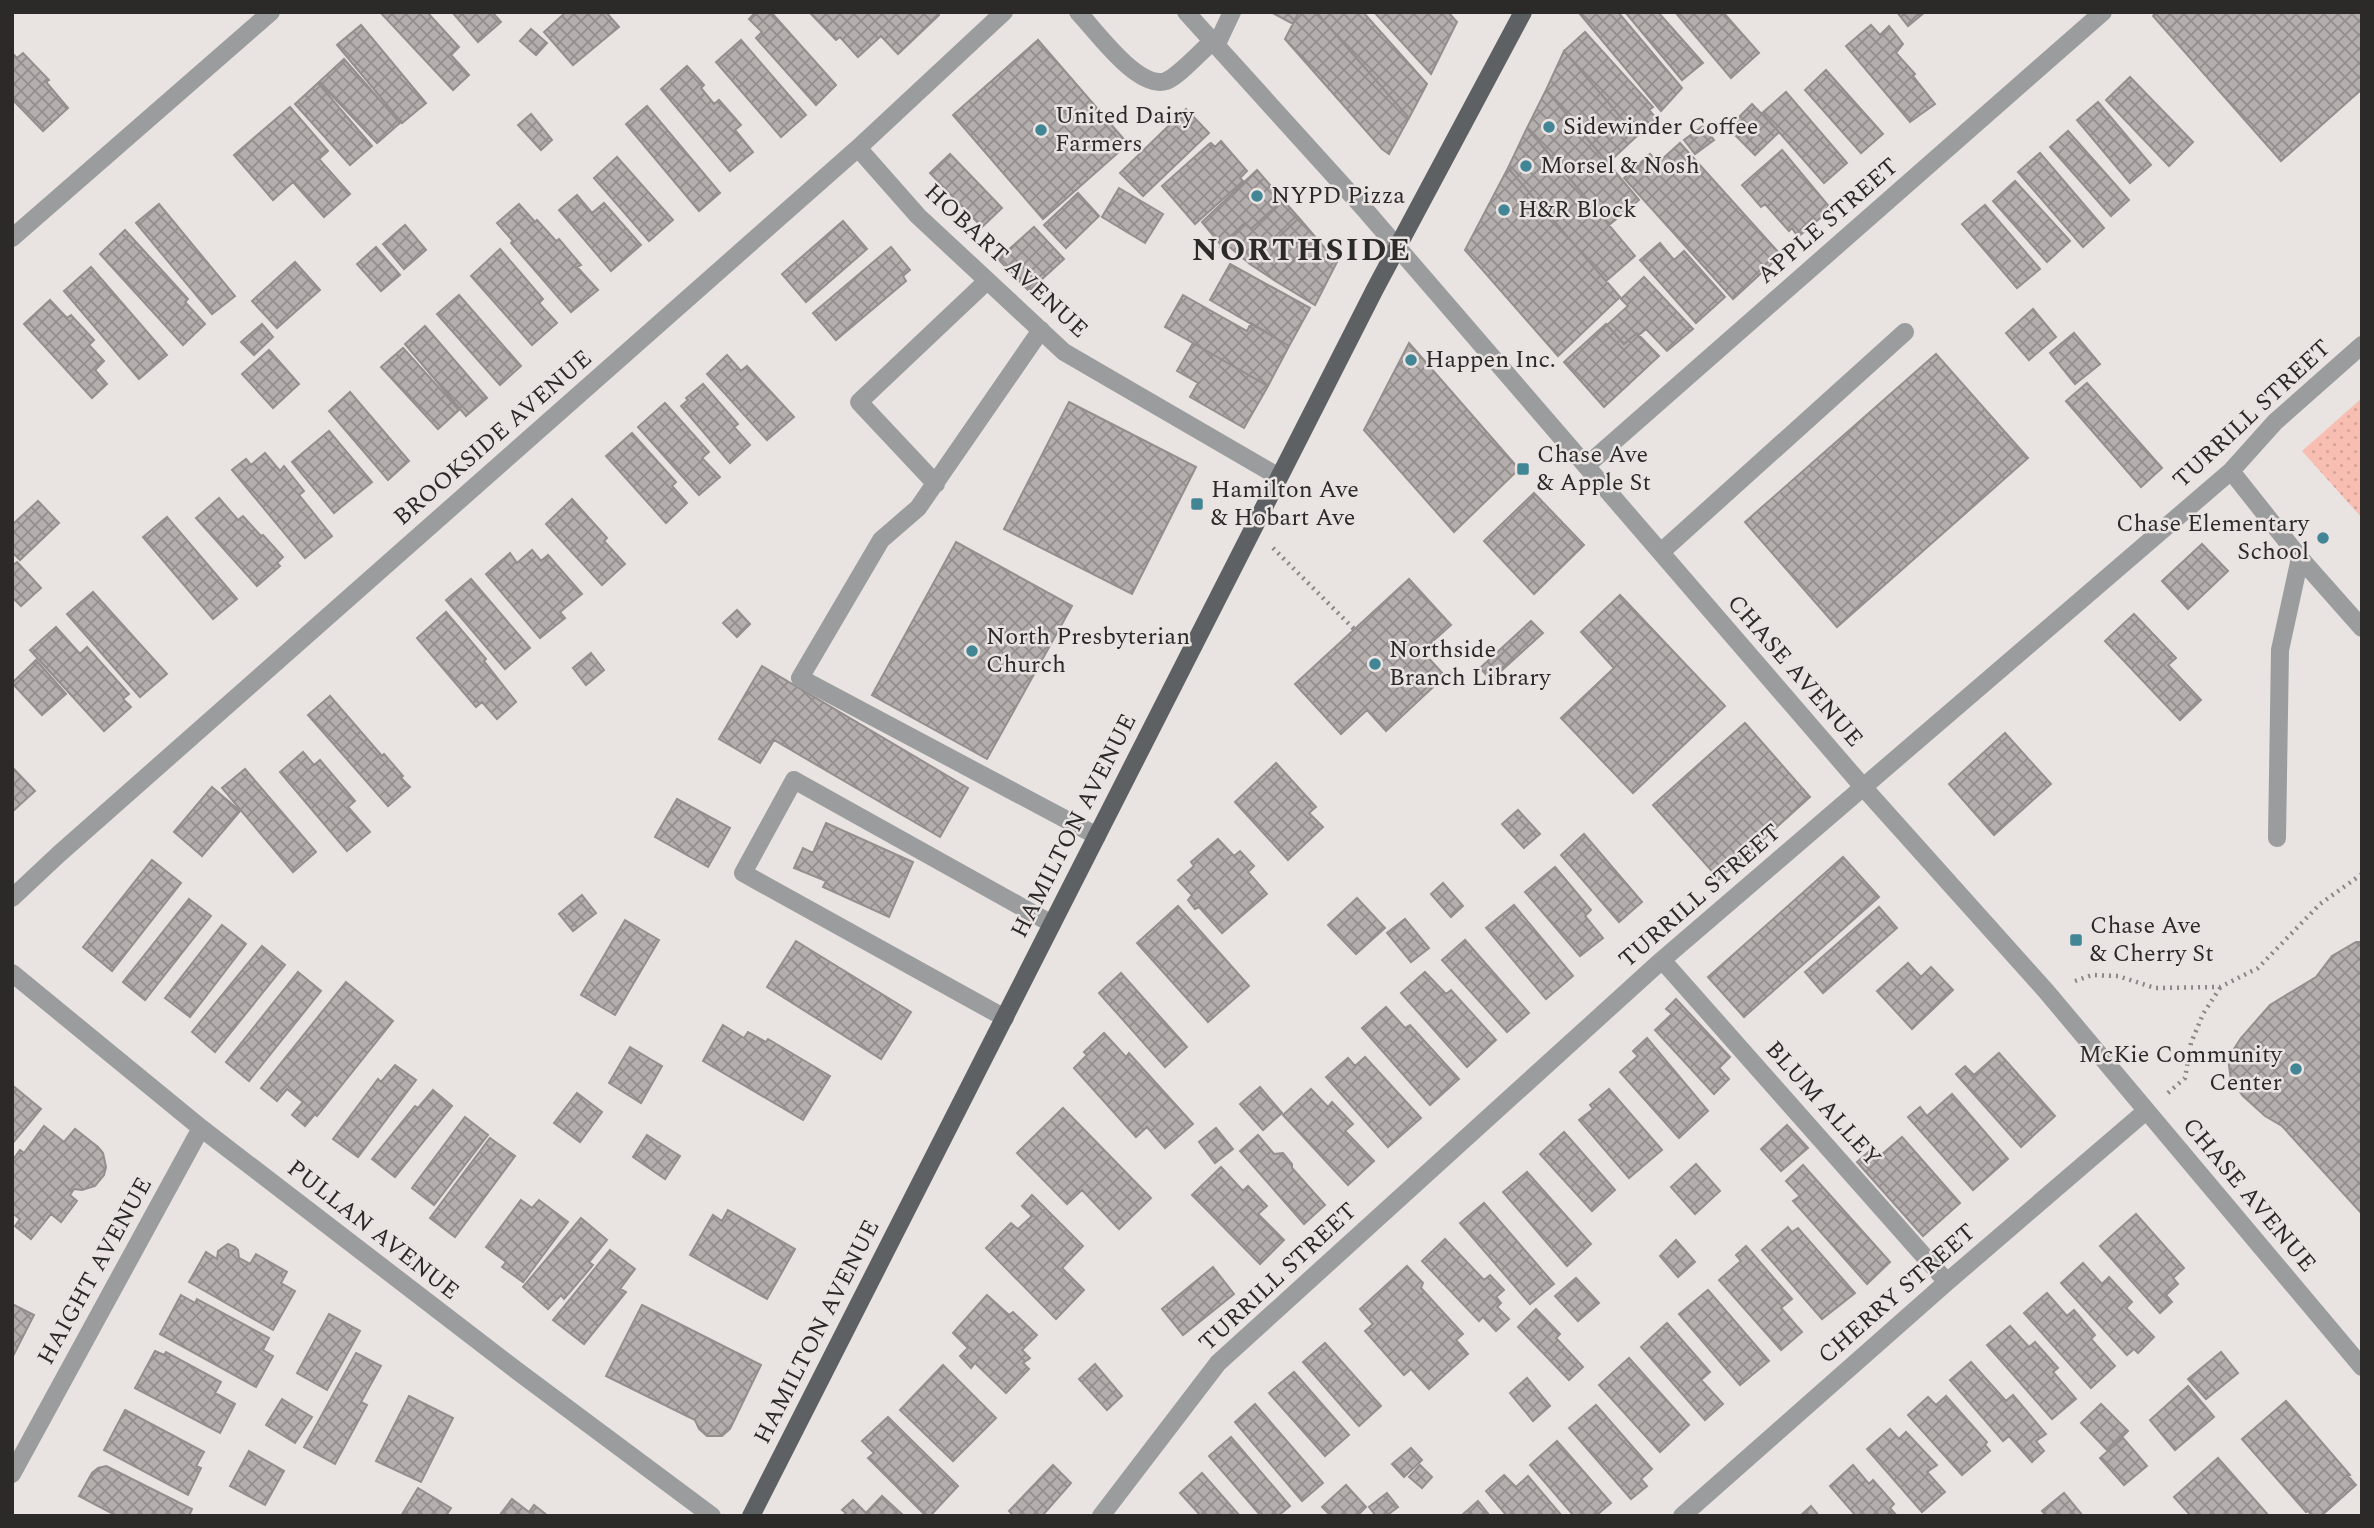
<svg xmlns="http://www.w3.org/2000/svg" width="2374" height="1528" font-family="Spectral,serif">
<defs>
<pattern id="grass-dots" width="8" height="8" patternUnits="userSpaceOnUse" patternTransform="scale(1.75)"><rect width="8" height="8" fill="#f8beb2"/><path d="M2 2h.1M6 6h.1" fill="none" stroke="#d5a399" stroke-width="1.8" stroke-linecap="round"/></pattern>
<pattern id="building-cross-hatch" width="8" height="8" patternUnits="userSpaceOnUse" patternTransform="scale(1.75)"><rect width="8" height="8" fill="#b4aead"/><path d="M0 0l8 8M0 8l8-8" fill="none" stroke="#938e8d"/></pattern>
</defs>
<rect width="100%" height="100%" fill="#e9e3e1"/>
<path fill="url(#grass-dots)" d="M2362,398V518L2302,451Z"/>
<path fill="url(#building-cross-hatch)" stroke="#948e8d" stroke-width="2" d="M380,12H427L459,47L451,55L469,75L453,90Z
M452,12H492L501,22L478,42Z
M566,12H606L619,27L573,65L544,32Z
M756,12H771L836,85L816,105L756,38L762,32L749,19Z
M813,12H937L939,15L898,54L881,36L858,57L840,37L836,40L811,14Z
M1271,12H1299L1293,24Z
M1299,12H1316L1409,118L1389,154L1382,149L1285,39Z
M1316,12H1363L1427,84L1409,118Z
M1374,12H1448L1457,22L1431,74Z
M1581,12H1618L1682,88L1661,111L1580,14Z
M1625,12H1658L1703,63L1682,80Z
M1675,12H1723L1759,53L1731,78Z
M1897,12H1925L1908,26Z
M2156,12H2362V89L2281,161L2153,16Z
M361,25L426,103L402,123L337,45Z
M1871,25L1880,35L1889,26L1903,44L1896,53L1915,74L1913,76L1935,104L1910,122L1846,46Z
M531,29L547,43L536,55L520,41Z
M1585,32L1653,107L1649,110L1656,118L1637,136L1564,51Z
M741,40L806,115L781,137L716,62Z
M1038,40L1128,144L1043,219L953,115Z
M1564,51L1637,136L1608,163L1546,90Z
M12,53L17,58L23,53L49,80L46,82L68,108L43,131L12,99Z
M344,59L400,123L377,143L319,82Z
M687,66L704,85L701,88L714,104L719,100L741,125L735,130L753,152L730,171L661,89Z
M1826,70L1883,134L1861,153L1805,90Z
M2130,77L2193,142L2169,166L2106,100Z
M318,83L372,146L350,165L295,104Z
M1546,90L1639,200L1609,225L1527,128Z
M1786,92L1847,163L1824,183L1762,113Z
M2098,102L2151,165L2130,183L2077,120Z
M1752,104L1779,132L1755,155L1728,128Z
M647,106L720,193L699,211L626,124Z
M290,107L328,151L319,159L350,194L324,217L293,182L273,200L234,155Z
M1186,109L1209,133L1143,196L1120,173Z
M531,114L552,140L541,150L518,125Z
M1703,126L1714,140L1695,154L1684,140Z
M1527,128L1635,256L1606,281L1508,168Z
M2068,131L2129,200L2111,216L2050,147Z
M1221,141L1247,171L1240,178L1243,181L1195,224L1162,186L1209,144L1211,143L1215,147Z
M1680,143L1781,255L1733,299L1624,178L1650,154L1658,163Z
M1782,150L1831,209L1798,237L1792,228L1789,231L1765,204L1761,207L1742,185Z
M2040,153L2104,228L2083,247L2018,172Z
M950,154L1002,208L982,227L930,173Z
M617,157L673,220L649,241L594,178Z
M1508,168L1620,297L1558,356L1465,250Z
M1257,170L1283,200L1251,229L1245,223L1221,245L1202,222Z
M2015,181L2070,241L2047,262L1993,201Z
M1119,188L1163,214L1145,243L1102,217Z
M1078,193L1099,216L1066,248L1044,225Z
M577,195L592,213L604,203L641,245L611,271L559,210Z
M1283,200L1299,218L1250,264L1227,245L1221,246L1245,224L1251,229Z
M159,204L235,296L212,314L136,223Z
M519,204L535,222L537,220L556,241L559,239L581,265L577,267L598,290L571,312L511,243L513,241L497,223Z
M1985,205L2040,269L2017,288L1962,224Z
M1299,218L1317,239L1274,280L1250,264Z
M843,221L867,249L806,302L782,274Z
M405,225L426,250L404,269L383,244Z
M1034,227L1064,259L1029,291L998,259Z
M125,230L188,299L185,302L205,324L183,345L100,254Z
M1317,239L1337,262L1315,305L1274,280Z
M1660,243L1674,260L1684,251L1725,297L1696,323L1640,260Z
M376,247L400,275L381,291L357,264Z
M891,247L910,270L903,276L906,281L836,340L813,313Z
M500,249L543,299L539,303L557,323L532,345L471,276Z
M295,262L320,290L277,328L252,301Z
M1230,264L1310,308L1289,346L1210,300Z
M91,267L167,355L139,379L64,291Z
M1644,277L1693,329L1667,351L1646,329L1639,335L1637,333L1624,344L1607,325L1628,306L1621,299Z
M459,295L521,366L500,385L437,314Z
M1183,295L1247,331L1251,323L1289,346L1268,386L1165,327Z
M50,300L67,318L71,315L94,340L89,345L104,361L95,370L107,384L92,398L24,324Z
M2033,309L2056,337L2029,360L2006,333Z
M262,324L273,337L254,355L241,342Z
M1606,324L1624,344L1637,333L1659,356L1604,407L1564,362Z
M425,326L487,398L466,416L405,344Z
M2074,333L2100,364L2075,384L2050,353Z
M1193,343L1268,386L1244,428L1190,397L1198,383L1177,371Z
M1409,343L1519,469L1454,532L1364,430Z
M403,348L459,410L438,429L381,367Z
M269,350L299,384L273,408L242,374Z
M1936,354L2028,458L1837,627L1745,522Z
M727,355L741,371L747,366L794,417L767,440L707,374Z
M2087,383L2162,468L2141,487L2066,401Z
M703,384L738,424L734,427L750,445L730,463L681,406L688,400L686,398Z
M350,392L409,461L388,480L329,411Z
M1069,402L1196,467L1132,594L1004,529Z
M665,403L709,452L702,458L720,477L699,495L638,427Z
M329,431L372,482L334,513L292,462Z
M632,433L676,482L672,486L687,503L666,523L606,456Z
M265,453L280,471L284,466L304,491L299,495L332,536L305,558L232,470L246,459L251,465Z
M1534,493L1584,545L1534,594L1484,541Z
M219,498L238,520L243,516L261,536L263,535L283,557L277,563L280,566L257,586L196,518Z
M572,499L607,538L604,541L625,564L602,585L546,524Z
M38,501L59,523L20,560L12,552V525Z
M167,517L237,599L213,619L143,537Z
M956,542L1072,606L987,759L872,695Z
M2202,544L2228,571L2188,609L2162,581Z
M532,550L541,561L548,555L582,594L560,612L565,618L540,638L486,574L510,553L517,563Z
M17,562L41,588L21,606L12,597V566Z
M471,579L530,648L505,669L446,600Z
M1409,579L1451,625L1422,651L1445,676L1386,731L1367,710L1341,734L1295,684Z
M93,592L167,674L140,697L67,614Z
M1620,595L1725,706L1633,793L1561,718L1614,668L1581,632Z
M737,610L750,624L737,637L723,623Z
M446,612L486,659L484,661L516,702L497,719L482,702L476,707L417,638Z
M2134,614L2176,658L2168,665L2201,700L2180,720L2105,641Z
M1531,621L1543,633L1491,680L1480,668Z
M56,627L80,654L87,647L129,694L123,699L131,707L104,731L30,650Z
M591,653L604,670L586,685L573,668Z
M36,660L66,694L42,715L12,683Z
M762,666L968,788L940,837L774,740L760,763L719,739Z
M330,696L382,756L384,754L403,776L401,778L410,787L388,806L308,715Z
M1745,723L1810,797L1719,879L1653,805Z
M2005,733L2051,784L1994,835L1949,784Z
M303,752L314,765L320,760L355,801L348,807L370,832L347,851L280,772Z
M1276,763L1316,807L1309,813L1323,827L1288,860L1235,802Z
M12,767L35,791L12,812Z
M245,769L316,852L293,872L222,788Z
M212,787L240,811L202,856L174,832Z
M677,799L730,828L708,867L655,837Z
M1518,810L1540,834L1524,848L1502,824Z
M826,823L913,862L889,917L823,887L826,881L794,868L803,848L813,853Z
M1584,834L1642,902L1619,922L1561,855Z
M1218,839L1234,856L1240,851L1254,866L1248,872L1267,894L1222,933L1199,907L1195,909L1188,900L1192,895L1178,880L1194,866L1191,862Z
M1843,857L1879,897L1744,1017L1708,977Z
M152,860L181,883L112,971L83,947Z
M1555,867L1591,910L1585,916L1603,938L1580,956L1525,892Z
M1443,883L1463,906L1451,917L1431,894Z
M582,895L596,913L573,931L559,914Z
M1357,898L1385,928L1356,954L1328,925Z
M189,899L211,916L145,1000L123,982Z
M1514,905L1573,976L1546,999L1486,928Z
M1178,906L1249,986L1208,1022L1137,943Z
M1879,907L1897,928L1823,993L1805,972Z
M1405,919L1429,948L1411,962L1387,933Z
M625,920L659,940L615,1015L581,995Z
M222,925L246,944L190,1017L165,998Z
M1465,940L1529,1013L1507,1032L1442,960Z
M796,941L911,1012L881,1059L767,987Z
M2356,942H2362V1214L2282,1126L2265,1116L2243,1096L2231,1080L2228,1058L2241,1038L2270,1005L2316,977L2332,956Z
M262,946L285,965L215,1052L192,1032Z
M1908,963L1921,977L1931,967L1953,990L1912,1029L1877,991Z
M298,972L321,991L249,1081L226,1062Z
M1425,972L1446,994L1451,990L1496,1040L1467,1067L1401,993Z
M1121,973L1187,1047L1165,1067L1099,993Z
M346,982L393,1021L317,1116L315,1114L305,1126L292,1115L303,1102L287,1089L277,1101L261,1088Z
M1676,999L1730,1057L1719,1068L1729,1079L1714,1094L1655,1030L1672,1014L1666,1009Z
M1386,1007L1405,1028L1410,1025L1459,1079L1430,1105L1362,1028Z
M723,1025L744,1038L748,1032L766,1042L768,1039L830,1076L803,1120L703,1061Z
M1104,1033L1126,1057L1129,1053L1193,1124L1165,1148L1147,1127L1136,1137L1074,1068L1087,1055L1084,1052Z
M1647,1038L1708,1111L1679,1138L1620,1072L1638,1056L1633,1051Z
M630,1047L662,1066L641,1103L609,1083Z
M1999,1053L2055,1116L2021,1147L1956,1074L1965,1066L1974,1075Z
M1365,1057L1421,1118L1388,1147L1326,1077L1348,1058L1355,1066Z
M395,1065L416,1080L358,1157L333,1139L378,1079L381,1082Z
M12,1085L41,1109L12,1144Z
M1260,1087L1282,1113L1263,1130L1240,1104Z
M1311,1089L1328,1107L1332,1102L1353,1124L1345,1131L1374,1161L1348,1185L1283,1115Z
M1609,1089L1662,1150L1629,1178L1579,1120L1593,1109L1590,1105Z
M433,1090L452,1106L395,1177L372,1159L415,1106L418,1108Z
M577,1093L602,1112L580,1142L554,1123Z
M1952,1094L2008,1159L1973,1190L1908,1117L1920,1107L1927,1116Z
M1063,1108L1151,1198L1119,1229L1082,1190L1067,1204L1017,1153Z
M465,1117L488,1135L434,1205L412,1188Z
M1787,1125L1808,1148L1781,1171L1761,1149Z
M44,1126L64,1142L75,1129L98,1147L103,1153L106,1167L104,1175L95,1186L82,1190L74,1189L70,1195L77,1201L61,1222L51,1214L31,1239L15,1226L20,1219L12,1213V1161L20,1150L24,1153Z
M1216,1128L1233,1149L1215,1163L1199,1142Z
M1564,1132L1615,1190L1592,1211L1540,1154Z
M647,1135L680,1156L665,1179L633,1157Z
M1258,1135L1274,1154L1283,1153L1292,1164V1168L1325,1205L1304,1224L1240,1151Z
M1902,1137L1960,1203L1923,1236L1857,1162L1874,1147L1881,1155Z
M490,1138L515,1156L455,1237L430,1218Z
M1696,1164L1720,1191L1695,1214L1671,1187Z
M1803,1165L1890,1262L1867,1284L1793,1201L1800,1196L1786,1181Z
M1221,1167L1243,1191L1248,1186L1267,1206L1258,1214L1284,1240L1260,1264L1192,1195Z
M1527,1172L1591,1244L1567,1266L1503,1192Z
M1032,1195L1083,1246L1062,1268L1084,1290L1056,1319L986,1248L1011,1223L1018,1229L1032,1216L1022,1206Z
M521,1200L532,1208L539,1200L568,1222L523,1282L502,1267L506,1262L486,1247Z
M1484,1203L1554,1284L1530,1304L1460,1223Z
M728,1210L795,1249L767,1299L690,1255L713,1215L722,1221Z
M2136,1214L2184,1268L2173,1278L2178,1284L2166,1295L2172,1302L2160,1313L2100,1246Z
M581,1218L607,1240L589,1262L593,1265L564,1299L561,1295L548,1309L523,1287Z
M1788,1227L1792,1232L1798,1228L1855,1293L1822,1319L1762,1250Z
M1445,1239L1484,1280L1490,1275L1504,1290L1496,1297L1501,1303L1497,1307L1509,1319L1496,1331L1483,1317L1479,1321L1422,1261Z
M1676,1240L1695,1262L1678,1277L1660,1256Z
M228,1244L235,1247L238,1250L239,1258L250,1264L256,1254L287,1272L281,1283L295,1291L273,1330L189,1282L206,1252L217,1259L218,1251Z
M1746,1246L1792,1299L1781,1308L1802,1332L1781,1350L1719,1280L1741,1261L1736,1255Z
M610,1250L635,1269L620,1289L626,1292L584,1344L553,1320Z
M2083,1263L2102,1284L2109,1277L2132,1302L2126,1308L2154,1337L2138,1353L2134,1349L2127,1355L2061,1283Z
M1407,1266L1423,1283L1421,1288L1463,1334L1456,1340L1468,1354L1429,1389L1411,1369L1404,1375L1365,1331L1373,1324L1360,1309Z
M1213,1267L1234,1294L1183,1335L1162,1309Z
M1576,1278L1599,1303L1578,1321L1555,1296Z
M1708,1290L1769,1361L1740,1385L1679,1314Z
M2047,1293L2067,1316L2074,1310L2095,1335L2091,1339L2115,1366L2091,1388L2024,1313Z
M181,1295L195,1303L197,1299L269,1338L263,1350L273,1356L256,1387L160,1334Z
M987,1295L1009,1315L1013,1312L1037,1335L1022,1350L1030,1358L1023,1363L1029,1369L1006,1393L975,1363L971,1368L960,1356L968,1348L953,1333Z
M12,1304L34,1315L12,1358Z
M642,1305L761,1365L730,1429L722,1436H707L699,1429L695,1420L606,1376Z
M1536,1309L1560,1334L1556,1338L1583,1367L1569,1380L1518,1327Z
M329,1314L360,1331L327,1390L297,1373Z
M1667,1323L1710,1372L1701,1380L1723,1404L1705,1420L1641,1347Z
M2010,1326L2029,1347L2035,1342L2058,1368L2053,1372L2076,1399L2052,1419L1987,1345Z
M1325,1343L1381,1406L1359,1426L1303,1362Z
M155,1351L164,1355L166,1352L221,1382L215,1393L235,1404L220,1433L135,1388Z
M2221,1352L2238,1373L2206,1399L2188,1379Z
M356,1353L381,1366L361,1402L367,1405L335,1464L304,1447Z
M1629,1358L1689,1425L1660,1452L1599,1385Z
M1971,1362L2006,1401L2013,1395L2046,1434L2036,1441L2044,1451L2032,1462L2009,1436L2003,1441L1950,1380Z
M1095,1364L1122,1396L1107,1410L1079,1379Z
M943,1365L996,1418L953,1461L900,1410Z
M1294,1372L1349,1435L1325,1456L1269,1393Z
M1527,1378L1550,1406L1533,1421L1510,1393Z
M2188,1386L2214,1417L2175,1450L2150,1420Z
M409,1396L453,1418L421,1482L376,1461Z
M1946,1396L1987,1442L1985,1445L1990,1451L1962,1475L1908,1415L1928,1397L1936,1405Z
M282,1399L312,1417L295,1443L266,1425Z
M2286,1401L2350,1475L2348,1476L2356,1485L2321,1516H2312L2308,1511L2306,1512L2242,1439Z
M1255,1404L1323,1483L1302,1501L1235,1422Z
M2101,1404L2128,1431L2108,1451L2081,1423Z
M1596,1405L1652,1469L1641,1479L1647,1486L1631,1499L1569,1428Z
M125,1410L204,1452L196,1466L201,1468L188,1495L104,1450Z
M888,1417L958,1486L930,1516H926L868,1458L874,1453L862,1441Z
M1890,1429L1899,1439L1906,1432L1937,1465L1927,1472L1945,1492L1922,1512L1867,1449Z
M1231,1437L1290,1506L1278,1516H1261L1209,1456Z
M2123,1438L2147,1466L2124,1485L2100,1458Z
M1557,1441L1611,1503L1598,1514L1600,1516H1574L1530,1465Z
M1411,1448L1422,1460L1404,1477L1392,1464Z
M249,1451L284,1471L265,1505L230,1486Z
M2218,1458L2226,1467L2269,1516H2191L2174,1497Z
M1053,1465L1071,1483L1042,1516H1014L1009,1511Z
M1420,1465L1432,1477L1422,1488L1409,1477Z
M1853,1465L1869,1484L1873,1480L1894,1504L1890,1508L1897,1516H1856L1830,1486Z
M106,1466L192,1509L189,1516H117L79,1496L92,1473L98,1468Z
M1202,1473L1240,1516H1201L1180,1493Z
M1504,1475L1516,1487L1528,1476L1562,1516H1507L1486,1491Z
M1346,1485L1366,1507L1357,1516H1331L1322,1507Z
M418,1488L451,1508L446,1516H401Z
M1387,1493L1398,1507L1386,1516H1376L1369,1507Z
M2064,1493L2083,1516H2046L2042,1511Z
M882,1496L904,1516H842L846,1513L842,1510L853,1500L866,1513Z
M512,1499L529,1512L534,1505L548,1516H499Z
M1478,1501L1490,1516H1461Z
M1811,1506L1819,1516H1800Z"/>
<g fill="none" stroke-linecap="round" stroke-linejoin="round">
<path stroke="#8b8786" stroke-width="4.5" stroke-dasharray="2 5" stroke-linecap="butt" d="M1273,548L1354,629
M2075,981L2092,975L2118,976L2155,988L2220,987L2258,968L2320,904L2362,874
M2168,1093L2185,1078L2191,1043L2203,1014L2220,988"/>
<path stroke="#9a9c9d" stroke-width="18" d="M1078,12C1096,31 1138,90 1166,81C1179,76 1201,51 1213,41
M1186,12L1367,212L1864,788L2046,991L2362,1367
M1216,46L1232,12
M858,148L918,216L1064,352L1279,477
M12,238L271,12
M1041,330L918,508L881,540L800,678L1097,836
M1586,466L2103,12
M2231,471L2300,558L2362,628
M936,484L859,402L987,281
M1661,552L1905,332
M2277,838L2280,650L2300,558
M12,898L59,854L858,148L1004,12
M1662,960L1947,1282
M12,973L201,1128L520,1373L712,1516
M1005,1018L743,873L794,780L1052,924
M12,1474L201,1128
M1101,1516L1218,1363L1662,960L2231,471L2275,422L2362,345
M1682,1516L1947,1282L2146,1111"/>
<path stroke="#5d6163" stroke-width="18" d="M751,1516L1375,289L1523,12"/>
</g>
<g fill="#428595" stroke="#e9e3e1" stroke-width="2.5">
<circle cx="1549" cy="127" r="7"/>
<circle cx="1041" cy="130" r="7"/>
<circle cx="1526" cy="166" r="7"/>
<circle cx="1257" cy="196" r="7"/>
<circle cx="1504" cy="210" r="7"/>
<circle cx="1411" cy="360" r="7"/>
<rect x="1516" y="462" width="14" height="14" rx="3.5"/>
<rect x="1190" y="497" width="14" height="14" rx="3.5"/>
<circle cx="2323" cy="538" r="7"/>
<circle cx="972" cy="651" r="7"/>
<circle cx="1375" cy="664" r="7"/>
<rect x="2069" y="933" width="14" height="14" rx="3.5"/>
<circle cx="2296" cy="1069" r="7"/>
</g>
<g text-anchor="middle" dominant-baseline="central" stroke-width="5" stroke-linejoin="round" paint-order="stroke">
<g font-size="24" fill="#2c2929" stroke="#e9e3e1" text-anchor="start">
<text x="1055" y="116">United Dairy<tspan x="1055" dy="28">Farmers</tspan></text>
<text x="1563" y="127">Sidewinder Coffee</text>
<text x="1540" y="166">Morsel &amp; Nosh</text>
<text x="1271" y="196">NYPD Pizza</text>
<text x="1518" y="210">H&amp;R Block</text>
<text x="1425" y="360">Happen Inc.</text>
<text x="1537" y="455">Chase Ave<tspan x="1537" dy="28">&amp; Apple St</tspan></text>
<text x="1211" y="490">Hamilton Ave<tspan x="1211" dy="28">&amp; Hobart Ave</tspan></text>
<text x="2309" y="524" text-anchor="end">Chase Elementary<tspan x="2309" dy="28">School</tspan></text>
<text x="986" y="637">North Presbyterian<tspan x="986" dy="28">Church</tspan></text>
<text x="1389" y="650">Northside<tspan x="1389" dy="28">Branch Library</tspan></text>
<text x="2090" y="926">Chase Ave<tspan x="2090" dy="28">&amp; Cherry St</tspan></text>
<text x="2282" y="1055" text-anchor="end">McKie Community<tspan x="2282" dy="28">Center</tspan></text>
</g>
<g font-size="24" fill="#2c2929" stroke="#e9e3e1">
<text transform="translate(1828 221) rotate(-41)">APPLE STREET</text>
<text transform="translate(1006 261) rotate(43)">HOBART AVENUE</text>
<text transform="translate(2252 414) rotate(-43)">TURRILL STREET</text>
<text transform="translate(493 438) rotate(-41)">BROOKSIDE AVENUE</text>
<text transform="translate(1795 671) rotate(49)">CHASE AVENUE</text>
<text transform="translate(1074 826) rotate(-63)">HAMILTON AVENUE</text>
<text transform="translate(1700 896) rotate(-41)">TURRILL STREET</text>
<text transform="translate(1823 1104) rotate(48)">BLUM ALLEY</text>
<text transform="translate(2249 1195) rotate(50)">CHASE AVENUE</text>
<text transform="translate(373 1230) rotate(38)">PULLAN AVENUE</text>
<text transform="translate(95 1271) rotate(-61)">HAIGHT AVENUE</text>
<text transform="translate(1278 1277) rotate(-43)">TURRILL STREET</text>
<text transform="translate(1897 1294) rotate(-41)">CHERRY STREET</text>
<text transform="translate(817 1332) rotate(-63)">HAMILTON AVENUE</text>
</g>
<g font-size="32" font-weight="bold" letter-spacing="2" fill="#2c2929" stroke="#e9e3e1">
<text x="1302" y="250">NORTHSIDE</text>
</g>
</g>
<rect width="2374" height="1528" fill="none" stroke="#2c2929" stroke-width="28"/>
</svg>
